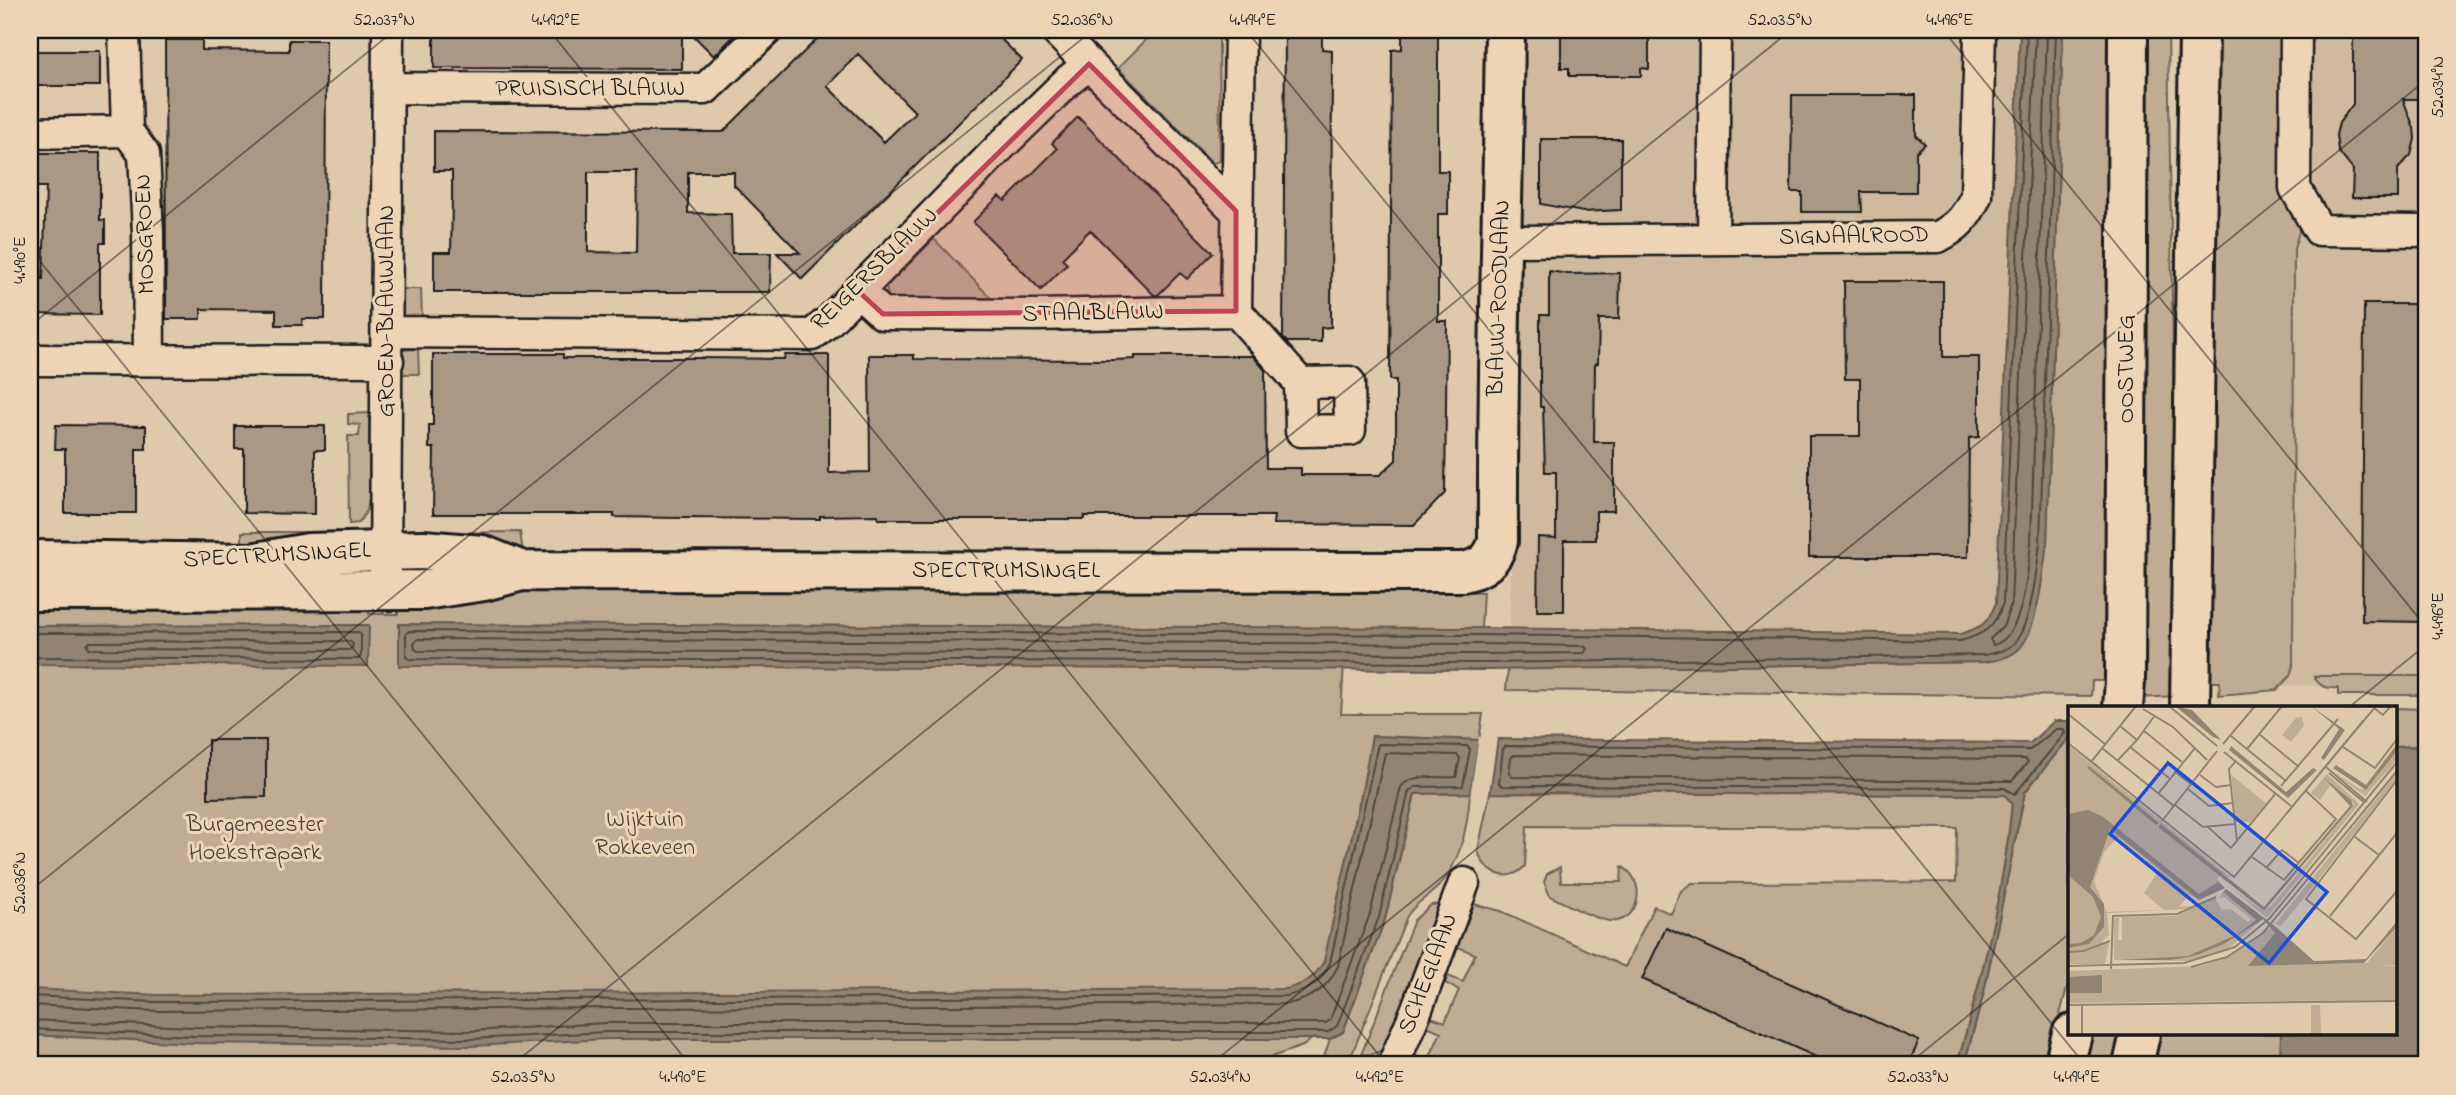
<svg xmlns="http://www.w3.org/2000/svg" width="2456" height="1095" font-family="'Indie Flower',sans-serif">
<rect width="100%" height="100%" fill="#dfc9ab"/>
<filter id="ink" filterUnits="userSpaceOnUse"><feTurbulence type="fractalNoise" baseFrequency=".0143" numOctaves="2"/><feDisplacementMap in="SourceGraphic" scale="14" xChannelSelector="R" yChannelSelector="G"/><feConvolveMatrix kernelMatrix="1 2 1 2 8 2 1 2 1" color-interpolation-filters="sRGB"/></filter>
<g filter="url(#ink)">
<path fill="#cfba9f" d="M1518,30H2020L1996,603L1989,620L1978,629L1960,634L1510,630Z
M2241,30H2426V687L2245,685Z"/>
<path fill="#bfac93" stroke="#6e6458" stroke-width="2" d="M1156,30H1219L1220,161L1213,163L1118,68Z
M2063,30H2112L2109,681H2092L2091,696L1506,690L1508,669L1986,662L2027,636L2040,592L2047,543Z
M2136,30H2168L2178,696L2137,698Z
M2208,30H2285L2299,232L2294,249L2293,666L2290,676L2277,690L2219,695L2220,682H2205Z
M934,239L992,299L898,302L888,296L886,287Z
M399,289H421L422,319H401Z
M418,349L419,374H398V350Z
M369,413V498L367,510L359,523L349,524L348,436H359L360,425L348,424V414Z
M242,532H335L337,539L242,550Z
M520,532L523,552L429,533Z
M521,589L1483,592L1481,628H1346L1341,714H1483L1479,740L1372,736L1363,786L1331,930L1324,1029L1303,1046L1254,1063H96L94,1065H30V607L368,608L369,614H398L399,607L451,606Z
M2314,676H2426V695H2338V688C2327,689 2319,687 2314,676Z
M2395,708L2426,709V746L2395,747Z
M2069,738V980L2047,1065H1964L1984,992L2025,792Z
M1470,793C1468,825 1461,862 1439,886C1427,898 1417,901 1407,916L1352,1054L1324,1057L1330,1039L1343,1032L1385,919L1415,794Z
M1490,793L2005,795L2012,803C2004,892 1981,979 1957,1065H1410L1415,1056L1428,1061L1441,1032L1427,1026L1431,1017L1445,1022L1459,990L1445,983L1448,976L1463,982L1475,954L1458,947L1470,903L1501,911L1625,967L1654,906L1671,914L1681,891L1692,883L1956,882L1957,828L1527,826L1525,866C1508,885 1483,873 1478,850Z
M1560,867L1561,882H1621L1622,867C1644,877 1643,916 1617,921C1602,924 1565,903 1550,896L1544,882L1547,874Z
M1441,904L1390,1042C1381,1052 1374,1055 1361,1055L1414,920L1431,905Z
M2088,1034H2122L2115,1065H2079Z
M2150,1034H2281L2280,1065H2140Z"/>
<path fill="#928472" stroke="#635a50" stroke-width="2" d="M2020,30H2063L2047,543C2043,570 2038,632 2018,650C2009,658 1997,660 1986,662L1487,670L399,666V624L1481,628L1960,634C1983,627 1987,624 1996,603Z
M369,625L368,666L30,664V626Z
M2054,721H2069V738L2025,792L1984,992L1964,1065H1957C1981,979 2004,892 2012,803L2005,795L1490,793L1498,739L2030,743Z
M1372,736L1479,740L1470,793L1415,794L1385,919L1343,1032L1330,1039H607L472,1046L193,1043L30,1035V989L156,995L1286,989C1305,984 1315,978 1324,961L1363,786Z
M2426,746V1065H2280L2281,1034H2395V747Z"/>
<path fill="#dfc9ab" d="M1479,736L1482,740L1474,794L1470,797Z"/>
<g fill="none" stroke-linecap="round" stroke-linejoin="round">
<path stroke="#4b463e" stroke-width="2" d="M2027,30L2003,603C1995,627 1984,635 1960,641L1481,635L409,631L406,634V657L409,659L1486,663L1985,655C1994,653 2003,652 2011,646C2031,631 2037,567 2040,542L2056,30
M2036,30L2011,604L2003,627L1990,639L1993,645C2024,638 2028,568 2031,542L2047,30
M30,633L358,632L361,635V656L358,659L30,657
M418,639L1480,644L1584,646L1587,649L1584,653L1486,654L418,651L415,649L414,643Z
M349,641L353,644L352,648L349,650L90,649L87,645L90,642Z
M2056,729H2063L2065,733L2015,794L2004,788L1502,786L1499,783L1503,749L1506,746L2030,750Z
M1514,755L2025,759L2028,762L2012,781L1512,777L1509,773L1511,758Z
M30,996L156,1002L1287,996C1310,990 1319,985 1330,963L1378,744L1467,746L1470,749L1463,786L1415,787L1409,791L1379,917L1337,1026L1328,1032H607L471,1039L193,1036L30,1029
M30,1005L156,1011L1288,1004C1313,998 1327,989 1338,966L1385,753L1457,755L1460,758L1456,777C1438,779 1413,772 1401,787L1370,914L1330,1020L1326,1023H607L471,1031L193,1027L30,1020"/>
</g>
<path fill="#a99883" stroke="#1c1c1c" stroke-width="2" fill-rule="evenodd" d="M434,30H682V69L434,68Z
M688,30H740L714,56Z
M826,30H992L1022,60L802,279L777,253H800L734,185V172H688V213L731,214L732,253H771L770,292H434V252H451L452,197V171H434V131L723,132ZM858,54L915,112L884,142L827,86ZM588,172H637L636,253L588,252Z
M1285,30H1322V49L1332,50L1331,327L1321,328V342H1287L1283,338Z
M1402,30H1438V171H1448V214H1438V321H1447L1445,493L1414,525L1273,524L1274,516H1084V519H878V515L820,516V519L679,518L614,517V514H433L434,448H429V425H433V354H563V358H699L784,359L785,355H829V473L870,472L869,355H914V359L1114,360L1135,359V356H1253L1265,370L1266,468H1301V475H1380L1396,460V380H1390L1392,50L1402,49Z
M1561,30H1649V69L1641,68V76H1569V68H1561Z
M2353,30H2426V99H2403L2414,128L2415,139L2411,155L2398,169V198H2352L2353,170L2338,151L2336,135L2339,123L2353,104Z
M165,40H202V50L289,51V40H326L325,319H302V325H276V310L201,309V319H166Z
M30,51H100V86H30Z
M1792,95H1916V135L1925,144L1916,152V192H1861L1862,212H1802V192H1791Z
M1078,117L1213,253L1187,279L1180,273L1158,295H1154L1090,230L1062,259L1067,264L1041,290L973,222L999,196L1005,201L1057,149L1052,143Z
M1541,139H1621V210L1583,212L1541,204Z
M30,153H100V220H105V243H100V315L30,314V279H43L46,187H30Z
M1549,271L1568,274L1620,273L1619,319H1599L1598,363L1595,364L1594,442H1614V511H1596V540H1564V611H1537L1538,537L1556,538V472H1545L1543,407H1540V315H1549Z
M1844,281H1943V357H1979V437L1969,438L1968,557H1809V436H1860V379H1845Z
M2364,304H2426V622L2362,621Z
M56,425L146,426V449H136V513H65V449H55Z
M235,426H325V450H315V514L244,513V449H235Z
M208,740H266V797L208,798Z
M1666,928L1919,1041L1908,1065H1834L1642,979Z"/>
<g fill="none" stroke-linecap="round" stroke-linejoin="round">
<g stroke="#1c1c1c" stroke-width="35">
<path id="street" d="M124,30L127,131L144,154L148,232L149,360
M1055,30L1236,211
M2296,30L2295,188L2319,230L2426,231
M388,88L705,89L767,30
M30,133L127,131
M1713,238L1715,30
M1503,241L1938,237C1958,227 1967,216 1976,196L1980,30
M858,291L883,314L1036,315L1236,311
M1236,311L1300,383L1301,431L1350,430L1349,382L1300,383
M1236,311L1240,30
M388,332L812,335L829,321L1001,146L1069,80L1089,64
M30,360L388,361
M385,591L388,30
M1393,1065L1416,1011L1464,883"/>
</g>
<g stroke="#1c1c1c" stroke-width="44">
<path id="secondary" d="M30,560L251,563L309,553L423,550L482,555L522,571
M30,591L424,590L484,581L522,571L1463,572C1483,568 1493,560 1498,541C1497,370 1503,200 1505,30"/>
</g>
<g stroke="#1c1c1c" stroke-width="44">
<path id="primary" d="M2123,708L2125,681L2128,30
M2190,708L2199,30
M2064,1065L2072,1034
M2133,1065L2140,1034"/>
</g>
<use href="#street" stroke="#ecd4b4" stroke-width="30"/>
<use href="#secondary" stroke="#ecd4b4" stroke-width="38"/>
<use href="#primary" stroke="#ecd4b4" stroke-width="38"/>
</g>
</g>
<path fill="#bf4455" fill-opacity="0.2" stroke="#bf4455" stroke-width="5" stroke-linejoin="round" d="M1089,64L1236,211V311L883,314L858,291Z"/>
<path fill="none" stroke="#1c1c1c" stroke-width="2" stroke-opacity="0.45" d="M549,30L1387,1065M1246,30L2085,1065M1943,30L2426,627M30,249L690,1065M30,326L395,30M2348,708L2426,645M30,891L1093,30M512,1065L1791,30M1210,1065L2426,80M1907,1065L2069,934"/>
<g text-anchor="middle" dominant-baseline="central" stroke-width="6" stroke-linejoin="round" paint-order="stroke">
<g font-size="24" fill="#1c1c1c" stroke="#ecd4b4">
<text x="590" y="89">PRUISISCH BLAUW</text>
<text transform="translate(146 234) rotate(-92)">MOSGROEN</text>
<text transform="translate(1854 237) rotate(-1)">SIGNAALROOD</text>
<text transform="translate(875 270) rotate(-44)">REIGERSBLAUW</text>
<text transform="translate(1500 298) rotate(-88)">BLAUW-ROODLAAN</text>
<text transform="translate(387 311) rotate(-90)">GROEN-BLAUWLAAN</text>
<text transform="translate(1093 314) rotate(-1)">STAALBLAUW</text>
<text transform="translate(2127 369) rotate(-90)">OOSTWEG</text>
<text transform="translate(277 556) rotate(-3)">SPECTRUMSINGEL</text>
<text x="1006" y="571">SPECTRUMSINGEL</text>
<text transform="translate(1429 974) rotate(-69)">SCHEGLAAN</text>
</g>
<g font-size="24" fill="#45403a" stroke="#ecd4b4">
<text x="645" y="820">Wijktuin<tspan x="645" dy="28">Rokkeveen</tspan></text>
<text x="255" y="825">Burgemeester<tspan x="255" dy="28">Hoekstrapark</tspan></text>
</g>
</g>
<g transform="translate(2068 706)">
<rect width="329" height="329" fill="#dfc9ab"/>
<path d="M234,11L236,20L223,36L214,29L228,12ZM0,39L165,173L154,168L149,173L157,182L150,177L131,193L121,189L111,201L132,199L120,203L39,207L41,229L33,236L41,237L37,258H0ZM50,131L91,164L76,187L96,204L39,206L26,175L36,146ZM329,45V54L297,90L262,64L292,83L300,82ZM329,67V73L236,192L213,220L207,218ZM259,68L291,98L199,212L161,180L195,205L204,199L285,100L286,98L255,74L262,80L252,94L243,87ZM163,69L198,97L183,116H168ZM155,186L188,215L195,213L160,243L123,255L46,254V212H51L50,234H54V211L108,210L147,192L154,204L163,203L180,216L183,213L156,191L151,193ZM205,220L207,227L181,260L299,257L329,221V259H310L329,260V294L0,297V287H34L17,271H0V265L133,260L153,254ZM243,299H252L253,329H243Z" fill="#bfac93" fill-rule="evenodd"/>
<path d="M107,0L124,4L153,34L145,31ZM243,0L277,24L256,54L253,52L271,23ZM329,38V45L298,84L265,62L268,59L298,79ZM163,40L218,86L245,62L249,64L220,92L161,44ZM21,60L91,117L88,119L19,62ZM256,72L283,94L285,100L196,205L90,121L93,118L196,201L282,100ZM20,104L34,110L131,188L150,176L157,182L131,194L42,123L22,181L36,198V221L21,238L0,242V238L13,237L26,229L33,211L25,191L0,169V108ZM158,183L208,221L246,255L298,253L329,215V221L296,257L180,260L207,227L195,213L156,238L129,249L115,252L101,254H51L120,250L170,228L188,214L155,186ZM34,269V287H0V271Z" fill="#928472"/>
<path fill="none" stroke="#918472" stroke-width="2" d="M101,0L149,40M306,2L315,9L323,0M75,3L105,21L139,54M0,8L37,38M75,24L114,56M191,28L231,61M163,30L218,75M69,34L87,9M0,37L166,171L295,15M155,38L187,0M62,41L101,72M275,41L307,62L329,33M34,42L106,100M179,43L214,0M156,46L223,100M15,49L33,63M50,54L69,34L52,20M168,55L161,63L169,135M23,56L68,0M258,61L299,96M106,65L124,79M261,67L297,97M132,69L148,81L163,79M329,74L238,193L288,233L329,185M213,80L270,13M120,83L141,100L165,97M90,88L127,42M107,99L135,121L167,118M219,107L308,0M94,115L149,45M140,121L163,142M287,131L311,149M163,142L208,87M184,151L216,174L268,113L237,84M198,162L214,144L231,157M262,210L329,127M0,246L15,245L42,235M0,260L116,257L167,241L202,212L329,56M123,261L159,251L195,227L329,65M43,263L45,210L109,208L148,191M0,299L329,295M14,299V329"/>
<path fill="#1d4ed8" fill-opacity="0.15" stroke="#1d4ed8" stroke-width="3.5" d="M100,57L259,186L201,257L42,128Z"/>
<rect width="329" height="329" fill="none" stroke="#1c1c1c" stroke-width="3.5"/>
</g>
<rect width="2456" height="1095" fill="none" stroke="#ecd4b4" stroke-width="77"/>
<rect x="38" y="38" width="2380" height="1018" fill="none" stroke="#1c1c1c" stroke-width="2.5"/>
<g font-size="18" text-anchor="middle" fill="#1c1c1c">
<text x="384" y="25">52.037°N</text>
<text x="556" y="25">4.492°E</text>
<text x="1082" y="25">52.036°N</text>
<text x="1253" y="25">4.494°E</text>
<text x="1780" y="25">52.035°N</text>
<text x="1950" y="25">4.496°E</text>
<text transform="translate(2437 87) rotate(-90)" y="6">52.034°N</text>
<text transform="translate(19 260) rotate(-90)" y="6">4.490°E</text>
<text transform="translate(2437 616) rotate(-90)" y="6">4.496°E</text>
<text transform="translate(19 883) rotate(-90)" y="6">52.036°N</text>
<text x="523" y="1082">52.035°N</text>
<text x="683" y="1082">4.490°E</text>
<text x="1220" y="1082">52.034°N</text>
<text x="1380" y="1082">4.492°E</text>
<text x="1918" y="1082">52.033°N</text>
<text x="2077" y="1082">4.494°E</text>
</g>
</svg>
